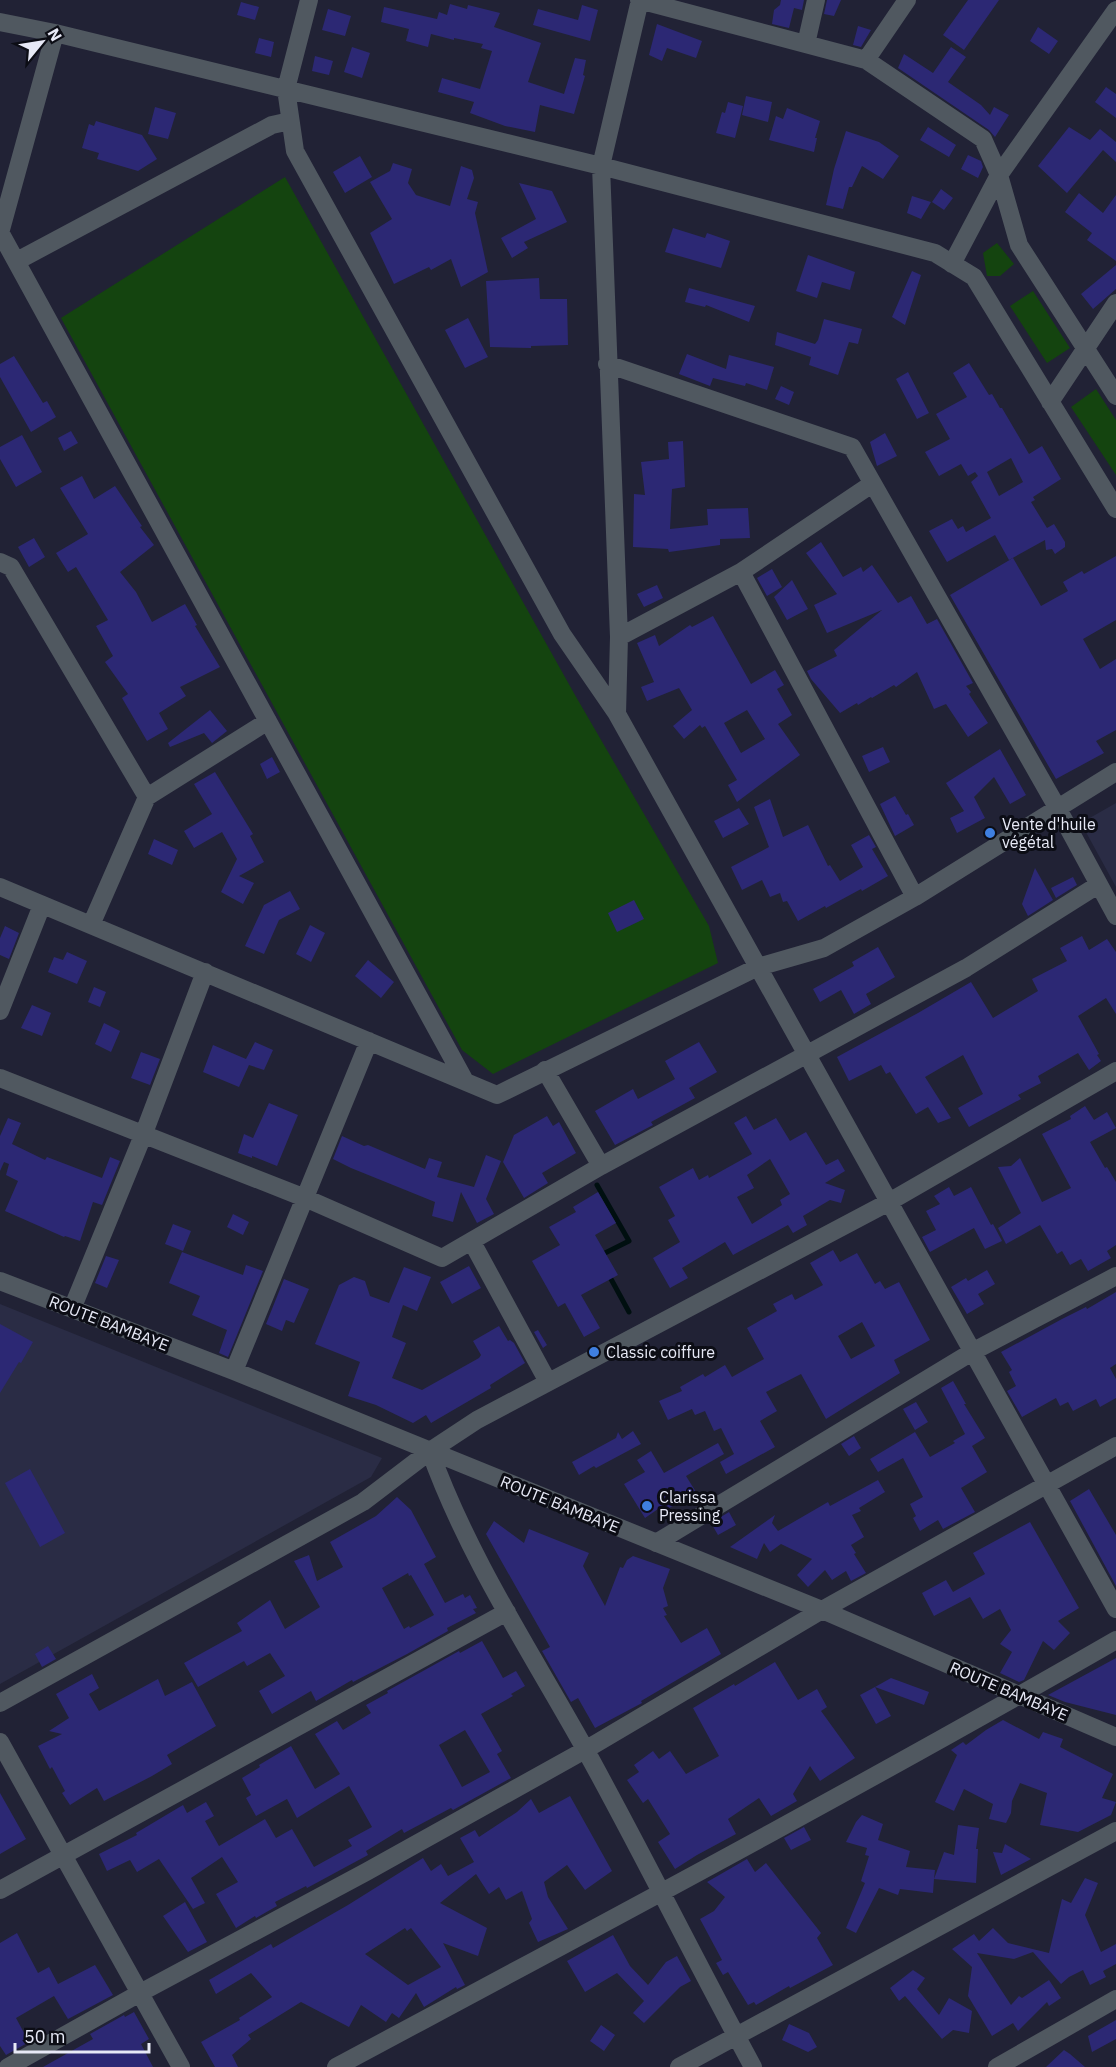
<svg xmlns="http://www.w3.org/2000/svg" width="1116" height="2067" font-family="'IBM Plex Sans',sans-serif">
<rect width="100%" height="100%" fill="#212235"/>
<path fill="#2a2c45" d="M1116,803V887L1081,823Z
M0,1304L382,1458L371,1477L0,1684Z"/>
<path fill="#14440f" d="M285,177L575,695L709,926L718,963L493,1074L462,1050L61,318Z
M997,243L1014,264L1000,276H987L983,253Z
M1033,291L1070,348L1047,363L1010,306Z
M1096,389L1116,420V475L1071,407Z"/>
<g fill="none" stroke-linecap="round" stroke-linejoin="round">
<path stroke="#000f10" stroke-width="5" d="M597,1185L629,1241L601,1255
M611,1279L629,1312"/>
</g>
<path fill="#2c2874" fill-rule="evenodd" d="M781,0H804L802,10L794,8L789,28L772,24L774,10L780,5Z
M827,0H841L834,16L824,14Z
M968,0H999L964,50L943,35Z
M241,2L259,7L255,20L237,15Z
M450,4L467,9L468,5L500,13L494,27L541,43L528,82L564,94L575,58L586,60L583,75L585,76L574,114L540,105L535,132L505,126L470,113L474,102L438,92L442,78L480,89L492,51L481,48L483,44L454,38V40L431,34L428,47L406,41L409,29L381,22L384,7L437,19L439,12L447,15Z
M582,5L598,10L590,41L533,25L538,9L578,20Z
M328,9L351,16L345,36L322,30Z
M657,24L702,41L696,58L667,48L662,61L649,55Z
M858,26L871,30L861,47L853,45Z
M1038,27L1058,41L1049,54L1030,41Z
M259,38L274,42L271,57L255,53Z
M352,47L370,53L362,78L344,72Z
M951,47L966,57L948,82L981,105L990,115L994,107L1009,115L995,137L989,130L898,68L904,54L933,73Z
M315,56L333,61L329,75L312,71Z
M1106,87L1116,94V118L1095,102Z
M746,96L772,102L768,122L742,115Z
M728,102L743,106L735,138L716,133L722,112L725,113Z
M155,107L176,113L168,139L148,134Z
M787,108L820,121L815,138H817L814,152L769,140L776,116L783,119Z
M96,121L142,135L157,159L138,171L97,159L99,153L82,148L89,124L94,126Z
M928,127L956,145L949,157L920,140Z
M1069,127L1090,140L1100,129L1116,142V162L1103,150L1067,193L1038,166Z
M846,131L879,142L899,156L883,179L862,166L852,187H849L843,209L826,205L834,169Z
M968,155L981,161L983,167L978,178L961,169Z
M360,156L372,177L345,193L333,172Z
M393,163L412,169L408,183L416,195L450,206L461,166L472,170L474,178L467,199L478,202L475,213L488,272L461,287L451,259L431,270L429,267L394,284L370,233L392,219L370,182L390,171Z
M519,183L552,191L567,222L524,242L528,248L512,258L501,238L536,219Z
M941,189L953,198L944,210L932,202Z
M1079,193L1103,213L1116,195V261L1087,240L1092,233L1065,212Z
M912,196L931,202L921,219L907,213Z
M673,228L705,238L707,233L730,241L721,268L665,252Z
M808,255L855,272L850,290L822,282L817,298L796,291Z
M1116,265V289L1093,309L1081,294Z
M912,271L921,275L905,325L892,317Z
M539,278L540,299H567L568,345L531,346V348L490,347L486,281Z
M689,288L755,306L749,322L706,305L705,307L685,302Z
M468,318L488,357L465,368L445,330Z
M824,319L862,329L858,344L849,342L838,375L809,365L811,357L775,345L777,332L815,344L818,340Z
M687,354L726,369L729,355L774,367L767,390L746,383L745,386L713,378L710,386L679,374Z
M14,356L43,403L47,401L56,417L31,432L0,377V364Z
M969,363L989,395L992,394L1000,408H1002L1029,454L1042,446L1061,479L1033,497L1035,500L1031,502L1047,528L1054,524L1065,542V547L1055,554L1052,549L1046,550L1045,540L1009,560L995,535L947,562L929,531L952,519L958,529L963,526L966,532L991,518L971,482L978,476L975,472L968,476L961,464L939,476L925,452L950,439L936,414L967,397L953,373ZM1011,458L1023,482L999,496L987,472Z
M908,372L929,413L917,419L896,379Z
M781,386L794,392L789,405L775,399Z
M71,431L78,443L64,451L58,438Z
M885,433L897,456L877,466L870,442Z
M22,435L42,472L16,487L0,459V447Z
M683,441L685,487L672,489L670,529L708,525L707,509L748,508L750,538L720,539V545L669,552L668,549L633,547L634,494L645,495L641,462L669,459L668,442Z
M82,476L94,499L115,486L142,526L140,527L154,545L120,572L136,592L152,622L185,604L197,625L195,626L220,667L180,687L186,696L159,713L168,729L147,741L122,698L128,694L105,662L113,656L96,626L108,620L76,567L68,572L56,553L88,534L60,488Z
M34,538L45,557L29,567L18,547Z
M821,542L843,577L861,567L863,572L872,565L898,603L911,596L927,624L937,619L973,683L966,686L971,692L969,694L988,723L968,737L946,704L934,709L917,672L896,687L894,685L872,698L871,697L858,705L857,703L840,713L811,679L807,671L837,656L834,650L882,610L827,633L814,605L837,594L806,553Z
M1116,556V620L1083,639L1100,669L1116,659V730L1096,741L1104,753L1056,779L950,595L1013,558L1041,606L1068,591L1063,582L1082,571L1084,574Z
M772,569L782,587L767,596L757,578Z
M792,580L808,609L787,620L774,597Z
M657,585L663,598L644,607L637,594Z
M713,616L751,684L775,670L784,685L777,689L792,715L778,724L800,755L737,802L728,785L737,780L705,726L702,728L700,725L684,739L673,726L692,710L679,688L647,701L641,687L654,682L637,643L655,635L659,646L690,625L692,627ZM747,710L765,739L741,753L724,723Z
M210,710L227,731L212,743L204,733L170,747L168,743Z
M883,747L890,762L869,772L862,756Z
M1000,749L1026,795L1010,804L994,777L974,797L985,818L957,833L950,818L964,811L946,783Z
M272,757L280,772L267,779L260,764Z
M215,772L253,834L250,836L264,862L239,876L254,883L243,904L221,892L237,859L222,832L194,848L184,831L212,814L194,784Z
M895,796L906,815L908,814L914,825L895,836L880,804Z
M770,799L783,837L808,825L828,866L830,865L840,881L863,867L851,845L869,835L876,847L872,849L888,876L862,891L861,889L826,908L825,906L798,921L787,901L783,902L780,893L770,897L762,880L742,890L731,867L769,847L754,807Z
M739,808L749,824L723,838L714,821Z
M154,839L178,850L172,865L148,854Z
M1035,868L1053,900L1028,916L1022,904Z
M1073,877L1077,885L1056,898L1051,888Z
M290,891L300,909L279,920L264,954L245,946L264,905Z
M634,900L644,919L617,932L608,913Z
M310,925L325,933L311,962L296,954Z
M5,926L19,933L9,959L0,955V938Z
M1082,936L1089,950L1107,939L1116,952V1014L1106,998L1078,1016L1099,1054L1097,1055L1101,1061L1089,1070L1078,1053L1038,1076L1041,1083L1018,1095L1021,1099L969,1127L958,1108L983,1094L963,1055L925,1077L951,1118L938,1123L928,1107L916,1114L890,1072L886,1074L881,1065L849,1081L837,1057L918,1013L971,982L993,1018L1038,991L1032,979L1067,961L1060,948Z
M878,947L895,977L866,994L871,1004L854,1014L841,990L820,1002L813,989L854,966L852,962Z
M67,952L87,961L77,984L48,972L54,957L63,960Z
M368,960L394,982L381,998L355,976Z
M94,987L106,992L100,1007L88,1002Z
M32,1005L51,1013L42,1036L21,1028Z
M104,1023L120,1031L111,1052L95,1044Z
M255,1042L273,1050L264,1070L249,1065L239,1087L203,1072L213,1045L246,1059Z
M699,1042L717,1072L689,1088L695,1098L651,1122L653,1125L615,1145L595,1111L633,1089L638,1099L675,1079L665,1061Z
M141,1052L160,1059L150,1085L131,1078Z
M269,1103L298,1115L277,1166L252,1156V1158L238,1153L244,1134L253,1138Z
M1085,1106L1094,1120L1107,1112L1116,1128L1090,1142L1105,1168L1107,1167L1116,1182V1245L1107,1251L1111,1258L1088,1271L1081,1259L1070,1265L1062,1251L1057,1254L1040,1225L1006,1244L998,1228L1021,1213L998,1167L1011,1166L1020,1158L1042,1202L1071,1188L1042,1134L1071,1119L1070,1116Z
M547,1116L553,1126L559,1122L576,1153L542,1173L548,1183L524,1198L503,1162L514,1135Z
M746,1116L754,1130L776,1118L790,1141L806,1132L826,1165L838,1159L845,1171L825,1183L845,1190L841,1203L830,1200L803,1216L807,1225L793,1233L788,1225L733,1255L725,1242L682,1268L688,1278L670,1288L653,1258L680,1242L668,1220L675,1216L659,1187L693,1168L699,1180L708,1175L709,1178L752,1154L734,1123ZM770,1159L790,1194L780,1200L782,1205L752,1224L737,1197L754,1188L747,1175Z
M8,1118L21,1123L12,1144L45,1160L47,1157L102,1178L110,1157L120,1161L102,1205L93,1202L80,1241L65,1236L64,1237L5,1211L18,1181L6,1175L9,1164L4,1162L0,1171V1136Z
M342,1136L364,1146L368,1145L425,1169L429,1158L442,1162L437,1177L474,1187L486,1155L501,1161L486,1199L494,1214L477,1223L461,1192L453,1222L432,1216L435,1202L351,1168L333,1159Z
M949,1187L954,1196L971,1187L991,1225L993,1224L1002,1241L985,1249L974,1228L930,1252L922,1237L936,1230L926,1211L940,1204L934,1196Z
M598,1192L616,1223L595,1235L618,1275L581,1295L600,1328L584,1337L565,1303L558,1307L532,1261L560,1245L549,1227L576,1212L573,1207Z
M233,1214L249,1222L243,1235L227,1227Z
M173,1224L191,1231L183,1251L165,1244Z
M833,1250L840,1262L857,1253L875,1284L880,1281L885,1289L899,1282L930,1340L894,1360L900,1373L826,1419L801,1374L766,1392L777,1411L760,1421L775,1447L726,1474L720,1462L734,1454L721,1428L714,1431L705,1411L695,1415L692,1409L668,1420L659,1401L682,1391L680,1387L703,1374L705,1377L725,1365L732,1377L764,1359L747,1328L777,1311L773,1304L792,1294L795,1300L823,1285L810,1263ZM862,1322L875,1346L851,1359L838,1336Z
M182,1252L243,1275L246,1265L263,1271L228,1357L219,1353L227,1330L192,1315L200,1296L169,1283Z
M106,1256L119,1260L107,1288L95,1283Z
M469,1266L481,1288L452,1304L440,1282Z
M404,1267L431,1277L417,1311L403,1305L392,1337L406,1343L392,1378L422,1390L479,1358L481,1355L473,1341L499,1326L508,1341L510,1340L514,1343L525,1363L490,1385L491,1388L431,1423L426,1415L413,1423L376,1405L348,1396L360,1362L315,1344L339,1285L354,1277L365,1281L370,1296L389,1303Z
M987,1270L995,1284L978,1294L984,1304L967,1314L951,1287L966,1278L968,1281Z
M284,1279L309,1289L294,1323L286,1320L282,1331L266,1324Z
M1116,1292V1364L1110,1368L1116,1379V1398L1100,1407L1096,1399L1073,1411L1068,1402L1060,1406L1056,1398L1022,1417L1007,1391L1016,1386L1009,1372L1012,1370L1001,1352L1062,1319L1086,1307L1087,1309Z
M0,1324L33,1342L21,1363L19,1362L0,1393Z
M538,1330L547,1345L543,1348L534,1332Z
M953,1381L966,1404H964L985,1438L972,1446L987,1472L961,1488L975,1512L943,1529L938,1520L920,1531L913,1518L916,1516L910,1504L923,1497L903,1458L878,1472L870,1459L915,1432L930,1457L955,1443L953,1441L965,1434L941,1388Z
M916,1402L928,1422L915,1430L903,1409Z
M633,1431L641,1444L596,1468L594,1466L579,1475L572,1462L616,1438L618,1432L622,1439Z
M854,1436L861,1448L849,1456L841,1444Z
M718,1443L724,1454L686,1476L696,1492L661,1513L658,1509L645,1518L624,1484L645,1472L637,1460L651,1451L664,1473Z
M30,1469L65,1533L40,1547L5,1483Z
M878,1480L885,1492L859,1508L861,1511L852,1515L864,1537L851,1545L856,1553L854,1554L866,1573L851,1581L846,1571L832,1580L825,1570L808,1587L797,1575L812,1559L781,1544L770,1552L764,1543L757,1559L730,1547L775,1515L772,1523L778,1531L828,1502L830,1506Z
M1089,1489L1116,1535V1586L1070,1501Z
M397,1497L411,1510L436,1557L424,1564L445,1603L463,1594L465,1598L470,1595L477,1608L473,1609L476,1613L447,1628L448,1631L407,1654L353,1682L352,1680L316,1701L311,1691L272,1714L259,1691L285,1676L270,1653L247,1666L244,1661L198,1687L184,1663L242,1631L237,1623L270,1600L285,1629L320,1607L294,1561L309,1555L317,1581L343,1567L330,1542L376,1516ZM408,1573L409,1576L411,1575L434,1615L410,1628L409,1626L404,1629L382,1588Z
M729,1512L736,1525L718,1535L711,1523Z
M494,1521L524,1543L529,1529L589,1553L583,1566L605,1606L620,1567L623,1568L627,1560L633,1556L670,1569L663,1588L668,1606L663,1608L667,1615L664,1616L681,1643L707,1628L721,1654L641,1701L642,1703L595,1728L578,1698L571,1702L542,1651L550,1647L486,1534Z
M1030,1522L1079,1608L1058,1621L1070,1633L1054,1650L1043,1641L1024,1680L1019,1682L1000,1673L1012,1652L1000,1644L1011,1630L1000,1609L983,1619L970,1597L934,1616L922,1593L946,1580L953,1592L985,1574L973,1553Z
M482,1641L503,1678L516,1671L525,1686L511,1694L513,1696L481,1714L502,1751L497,1754L511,1778L453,1810L451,1808L404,1833L402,1829L366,1851L368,1855L307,1888L306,1886L275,1902L277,1906L256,1918L255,1916L236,1928L216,1894L238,1882L222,1857L191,1878L205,1903L193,1909L159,1859L137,1872L130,1860L107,1871L99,1854L137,1835L136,1833L183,1805L187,1813L206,1802L214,1816L205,1821L219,1846L265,1819L276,1838L292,1829L314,1867L352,1846L348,1840L372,1827L349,1786L297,1818L287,1799L256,1816L246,1798L251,1795L242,1778L260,1767L259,1765L291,1746L315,1789L340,1774L315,1734L337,1721L343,1730L371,1713L366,1705L388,1693L387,1691L459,1651L460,1653ZM465,1730L490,1772L462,1787L439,1745Z
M48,1646L56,1659L42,1667L35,1654Z
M1116,1658V1715L1065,1702L1048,1695Z
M775,1662L798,1700L817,1689L827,1707L821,1711L855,1758L820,1781L810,1766L793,1794L797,1801L771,1816L759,1798L728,1819L736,1834L697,1855L675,1869L658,1842L670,1834L648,1799L643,1803L627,1780L639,1772L634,1765L653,1751L659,1759L670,1751L686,1774L719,1756L693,1708L734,1684L735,1686Z
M92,1674L99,1688L89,1694L99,1711L158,1679L165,1696L192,1682L216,1726L167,1755L172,1764L152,1776L104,1801L97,1788L70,1805L62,1793L65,1791L52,1767L50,1769L38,1746L62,1734L49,1731L69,1718L56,1694Z
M891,1678L929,1692L924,1705L875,1687Z
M875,1687L891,1716L876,1724L860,1695Z
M1003,1720L1039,1739L1043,1732L1063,1739L1060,1747L1113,1774L1102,1798L1116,1802L1111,1815L1078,1832L1040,1825L1047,1793L1020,1783L1012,1801L1011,1813L1006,1823L989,1819L993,1804L964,1789L954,1811L935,1802L957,1755L951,1750L963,1742L966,1745L986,1730Z
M0,1793L26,1839L0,1854Z
M570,1796L612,1871L585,1890L567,1865L544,1882L548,1897L568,1929L538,1942L529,1923L532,1919L522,1891L506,1900L499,1887L489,1894L476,1874L440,1903L487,1928L478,1956L443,1943L465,1985L457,1989L456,1987L424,2007L416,1993L399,2018L392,2013L386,2022L361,2005L349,2027L301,2002L248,2035L251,2039L232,2055L238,2067H215L201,2042L240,2020L239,2018L272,1997L251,1973L216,1994L209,1980L271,1944L273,1948L348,1905L423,1858L431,1871L441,1864L448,1876L474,1862L460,1838L475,1830L479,1837L517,1812L531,1799L539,1813ZM405,1928L407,1931L411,1928L441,1967L408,1985L365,1954Z
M862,1815L883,1824L878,1840L910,1851L906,1867L935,1870L934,1879L944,1852L954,1855L958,1825L979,1828L976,1849H978L976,1883L934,1879L933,1893L900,1889L898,1895L879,1888L856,1933L846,1928L865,1883L861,1881L869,1856L865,1855L867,1848L846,1842L856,1822Z
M804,1827L811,1840L791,1850L784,1838Z
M1005,1844L1031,1859L1001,1875L993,1852L1002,1853Z
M747,1859L755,1872L766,1863L821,1933L817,1938L833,1965L790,1988L789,1986L756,2005L754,2002L748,2005L728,1972L723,1975L716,1963L722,1960L700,1919L714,1911L725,1897L707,1882Z
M1085,1878L1098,1883L1085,1915L1101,1952L1116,1944V1964L1103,1971L1106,1977L1090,1985L1083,1970L1069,1977L1061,1984L1033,1952L1014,1959L977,1953L1011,2005L1019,1996L1022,1998L1049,1980L1061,1998L1049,2006L1047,2002L1018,2031L1013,2023L992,2036L968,1996L972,1967L952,1949L974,1934L979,1941L993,1928L1008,1943L1049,1953L1062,1899L1071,1903Z
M185,1902L207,1942L188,1952L163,1916Z
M17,1933L38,1973L49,1967L58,1984L95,1965L113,1995L68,2019L54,1996L16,2018L29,2042L6,2055L0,2046V1943Z
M613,1935L630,1966L648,1985L666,1962L677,1956L691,1981L680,1987L644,2023L633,2013L644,2001L617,1973L585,1992L567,1961Z
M913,1970L925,1978L917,1989L939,2015L949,1998L972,2011L969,2033L953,2030L942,2039L905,1996L899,2001L890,1988Z
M134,2012L149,2039L141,2044L153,2067H43L93,2039L90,2034L124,2015L125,2017Z
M1116,2020V2039L1092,2052L1088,2036Z
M789,2024L809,2033L817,2047L808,2052L782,2040Z
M601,2025L615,2035L604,2051L590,2041Z
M1064,2050L1070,2054L1085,2067H1046Z"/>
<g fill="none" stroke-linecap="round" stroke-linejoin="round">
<path stroke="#505860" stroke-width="18" d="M309,0L286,89L295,151L562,634L617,714
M639,0L866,60L983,139L999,175L1019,245L1116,396
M640,0L601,166L619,637L617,714L1116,1609
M0,22L55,33L601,166L935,253L974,277L1116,509
M806,44L816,0
M866,60L907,0
M0,232L465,1081
M0,233L55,33
M17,261L272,125L290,121
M952,264L999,175L1116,10
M607,364L852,447L1058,809L1116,916
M1050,402L1116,303
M0,562L11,567L147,797
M741,572L915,897
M619,637L741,572L872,484
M0,887L497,1095L758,967L824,948L915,897L1116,772
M91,925L147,797L268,721
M0,1011L42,905
M545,1070L601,1166
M0,1078L305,1198L442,1258L601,1166L966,968L1098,885
M472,1242L548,1382
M0,1281L234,1371L822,1610L1116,1737
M72,1309L144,1133L205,972
M234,1371L369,1041
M430,1451L477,1420L889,1202L1116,1071
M656,1543L972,1352L1116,1276
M0,1703L363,1502L430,1451C468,1557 531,1652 585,1749C643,1854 696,1962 753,2067
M0,1742L181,2067
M0,1890L507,1612
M8,2067L140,1993L366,1872L585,1750L822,1610L1116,1446
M336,2067C597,1927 859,1788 1116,1640
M679,2067L1116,1831
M997,2067L1116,1999"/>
</g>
<g fill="#3f7fe0" stroke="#0c0d15" stroke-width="2">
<circle cx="990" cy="833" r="6"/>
<circle cx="594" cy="1352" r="6"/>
<circle cx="647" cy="1506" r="6"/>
</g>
<g text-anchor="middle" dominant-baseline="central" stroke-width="6" stroke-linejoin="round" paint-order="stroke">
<g font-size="16" fill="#e7e9f6" stroke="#0c0d15" text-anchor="start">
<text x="1002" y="824">Vente d'huile<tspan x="1002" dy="18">végétal</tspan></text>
<text x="606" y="1352">Classic coiffure</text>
<text x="659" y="1497">Clarissa<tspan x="659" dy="18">Pressing</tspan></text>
</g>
<g font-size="16" fill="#e7e9f6" stroke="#0c0d15">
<text transform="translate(109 1323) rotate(21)">ROUTE BAMBAYE</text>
<text transform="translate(560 1504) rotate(22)">ROUTE BAMBAYE</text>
<text transform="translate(1009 1691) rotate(23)">ROUTE BAMBAYE</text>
</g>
</g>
<g transform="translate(42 42) rotate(60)" stroke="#0c0d15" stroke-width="4.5" paint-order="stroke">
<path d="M0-4.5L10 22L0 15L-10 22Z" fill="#e7e9f6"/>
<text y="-9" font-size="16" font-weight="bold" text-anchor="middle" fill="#e7e9f6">N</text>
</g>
<path d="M15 2043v9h134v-9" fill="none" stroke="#e7e9f6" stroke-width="3"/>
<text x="24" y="2043" font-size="18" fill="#e7e9f6" stroke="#0c0d15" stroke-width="4.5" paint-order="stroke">50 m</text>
</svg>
